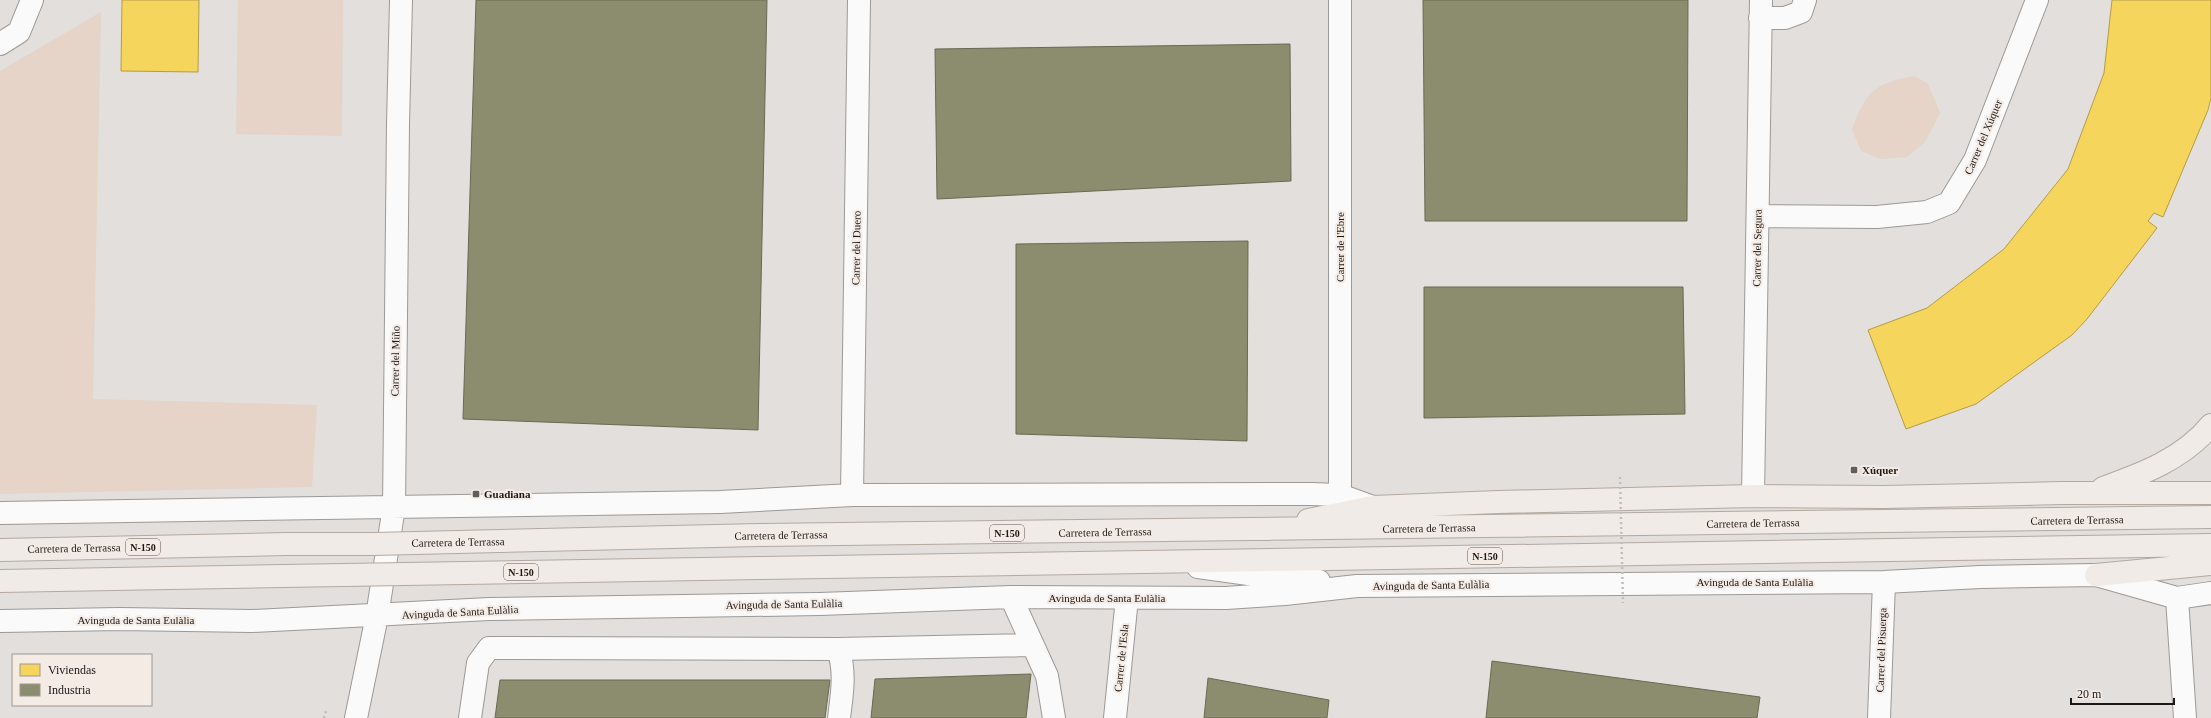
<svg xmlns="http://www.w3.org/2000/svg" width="2211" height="718" font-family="Georgia,serif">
<rect width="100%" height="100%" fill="#e2dfdc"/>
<path fill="#e5d4c7" d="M238,0H343L342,136L236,134Z
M101,12L93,399L317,405L312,487L0,494V71Z
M1914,76L1928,84L1940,113L1925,142L1907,157L1881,159L1861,151L1852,129C1867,90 1874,84 1914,76Z"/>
<path fill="#f6d55c" stroke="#b49c47" d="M122,0H199L198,72L121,71Z
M2112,0H2211V98L2208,110L2163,217L2154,213L2148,221L2157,228L2087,319L2072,335L1976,404L1906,429L1868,330L1927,308L2004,249L2068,169L2104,73Z"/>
<path fill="#8c8c6e" stroke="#6a6954" d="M476,0H767L758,430L463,419Z
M1423,0H1688L1687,221H1425Z
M1290,44L1291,181L937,199L935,49Z
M1248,241L1247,441L1016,434V244Z
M1424,287H1683L1685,414L1424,418Z
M1492,661L1760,697L1757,718H1486Z
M1031,674L1026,718H871L875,679Z
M1208,678L1329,700L1327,718H1204Z
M500,680H830L825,718H495Z"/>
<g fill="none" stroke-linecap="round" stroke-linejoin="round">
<g stroke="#9c9997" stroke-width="24">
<path id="minor" d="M1340,0V495
M1760,18H1785L1801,12L1805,0
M0,44L19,32L32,0
M1758,216L1877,217L1927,212L1949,203L1975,160L2037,0
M852,495L859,0
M1753,496L1761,0
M0,513L720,502L852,495L1311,494L1340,495L1373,507
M1198,567L1263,576L1319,581
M1011,597L1047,676L1054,718
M2177,598L2185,718
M0,621L120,619L252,621L489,609L820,604L1011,597L1226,598L1285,594L1357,586L1884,582L1980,577L2096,575L2177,598L2211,593
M838,649L1032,645
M356,718L377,616L394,507L398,124L401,0
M470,718L478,663L489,648H511L838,649C846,672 842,694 839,718
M1115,718L1127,598
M1879,718L1884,582"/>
</g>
<g stroke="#b3a9a1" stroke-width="24">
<path id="major" d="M2103,488C2142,474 2183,459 2211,425
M1308,520L1373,507L1498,502L1753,496L1884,497L2062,493H2211
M759,535L2211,517
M0,550L286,544
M760,568L2211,545
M2096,575L2211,564
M0,581L283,576"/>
</g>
<path stroke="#c0bfbe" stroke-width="2.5" stroke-dasharray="2 3" stroke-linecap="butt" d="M324,718L326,711"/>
<use href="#minor" stroke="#fbfafa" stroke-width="22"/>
<use href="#major" stroke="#f0ebe6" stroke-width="22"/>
<g stroke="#b3a9a1" stroke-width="24" stroke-linecap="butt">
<path id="major-bridge" d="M286,544H373L759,535
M283,576L760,568"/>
</g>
<path stroke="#c0bfbe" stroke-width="2.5" stroke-dasharray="2 3" stroke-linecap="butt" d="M1620,477L1623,603"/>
<use href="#major-bridge" stroke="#f0ebe6" stroke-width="22"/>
</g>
<g fill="#615e5b" stroke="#f4ebe5" stroke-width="1.5">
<rect x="1850" y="466" width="8" height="8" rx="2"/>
<rect x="472" y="490" width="8" height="8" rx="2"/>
</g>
<g text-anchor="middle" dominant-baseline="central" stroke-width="4" stroke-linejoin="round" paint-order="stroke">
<g fill="#f4ebe5" stroke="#5c5754" stroke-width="1">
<rect x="990" y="525" width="34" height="16" rx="3"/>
<rect x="126" y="539" width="34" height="16" rx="3"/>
<rect x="1468" y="548" width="34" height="16" rx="3"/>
<rect x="504" y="564" width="34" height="16" rx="3"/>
</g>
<g font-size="10" font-weight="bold" fill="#1b1816">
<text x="1007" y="533">N-150</text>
<text x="143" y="547">N-150</text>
<text x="1485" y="556">N-150</text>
<text x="521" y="572">N-150</text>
</g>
<g font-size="11" fill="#1b1816" stroke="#f4ebe5">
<text transform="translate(1983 137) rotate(-67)">Carrer del Xúquer</text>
<text transform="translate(1340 247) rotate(-90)">Carrer de l'Ebre</text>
<text transform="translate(856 248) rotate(-89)">Carrer del Duero</text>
<text transform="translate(1757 248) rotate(-89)">Carrer del Segura</text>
<text transform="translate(395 361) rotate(-89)">Carrer del Miño</text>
<text transform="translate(2077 520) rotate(-1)">Carretera de Terrassa</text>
<text transform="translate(1753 523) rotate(-1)">Carretera de Terrassa</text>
<text transform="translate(1429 528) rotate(-1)">Carretera de Terrassa</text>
<text transform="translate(1105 532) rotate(-1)">Carretera de Terrassa</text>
<text transform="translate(781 535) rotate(-1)">Carretera de Terrassa</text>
<text transform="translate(458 542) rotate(-1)">Carretera de Terrassa</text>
<text transform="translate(74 548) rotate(-1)">Carretera de Terrassa</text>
<text x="1755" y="582">Avinguda de Santa Eulàlia</text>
<text transform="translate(1431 585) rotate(-1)">Avinguda de Santa Eulàlia</text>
<text x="1107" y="598">Avinguda de Santa Eulàlia</text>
<text transform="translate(784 604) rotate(-1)">Avinguda de Santa Eulàlia</text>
<text transform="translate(460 612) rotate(-3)">Avinguda de Santa Eulàlia</text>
<text x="136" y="620">Avinguda de Santa Eulàlia</text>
<text transform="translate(1881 650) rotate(-88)">Carrer del Pisuerga</text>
<text transform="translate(1121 658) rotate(-84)">Carrer de l'Esla</text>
</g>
<g font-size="11" font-weight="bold" fill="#1b1816" stroke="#f4ebe5" text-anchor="start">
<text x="1862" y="470">Xúquer</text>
<text x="484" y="494">Guadiana</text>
</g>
</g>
<rect x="12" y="654" width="140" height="52" fill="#f4ebe5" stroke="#9d9792"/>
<rect x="20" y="664" width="20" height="12" fill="#f6d55c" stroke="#9d9792"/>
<text x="48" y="674" font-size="12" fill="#1b1816">Viviendas</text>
<rect x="20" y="684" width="20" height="12" fill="#8c8c6e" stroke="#9d9792"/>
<text x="48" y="694" font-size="12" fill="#1b1816">Industria</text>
<path d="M2071 698v6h103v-6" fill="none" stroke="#1b1816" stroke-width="2"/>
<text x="2077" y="698" font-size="12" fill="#1b1816" stroke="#f4ebe5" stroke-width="3" paint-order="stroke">20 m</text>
</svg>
